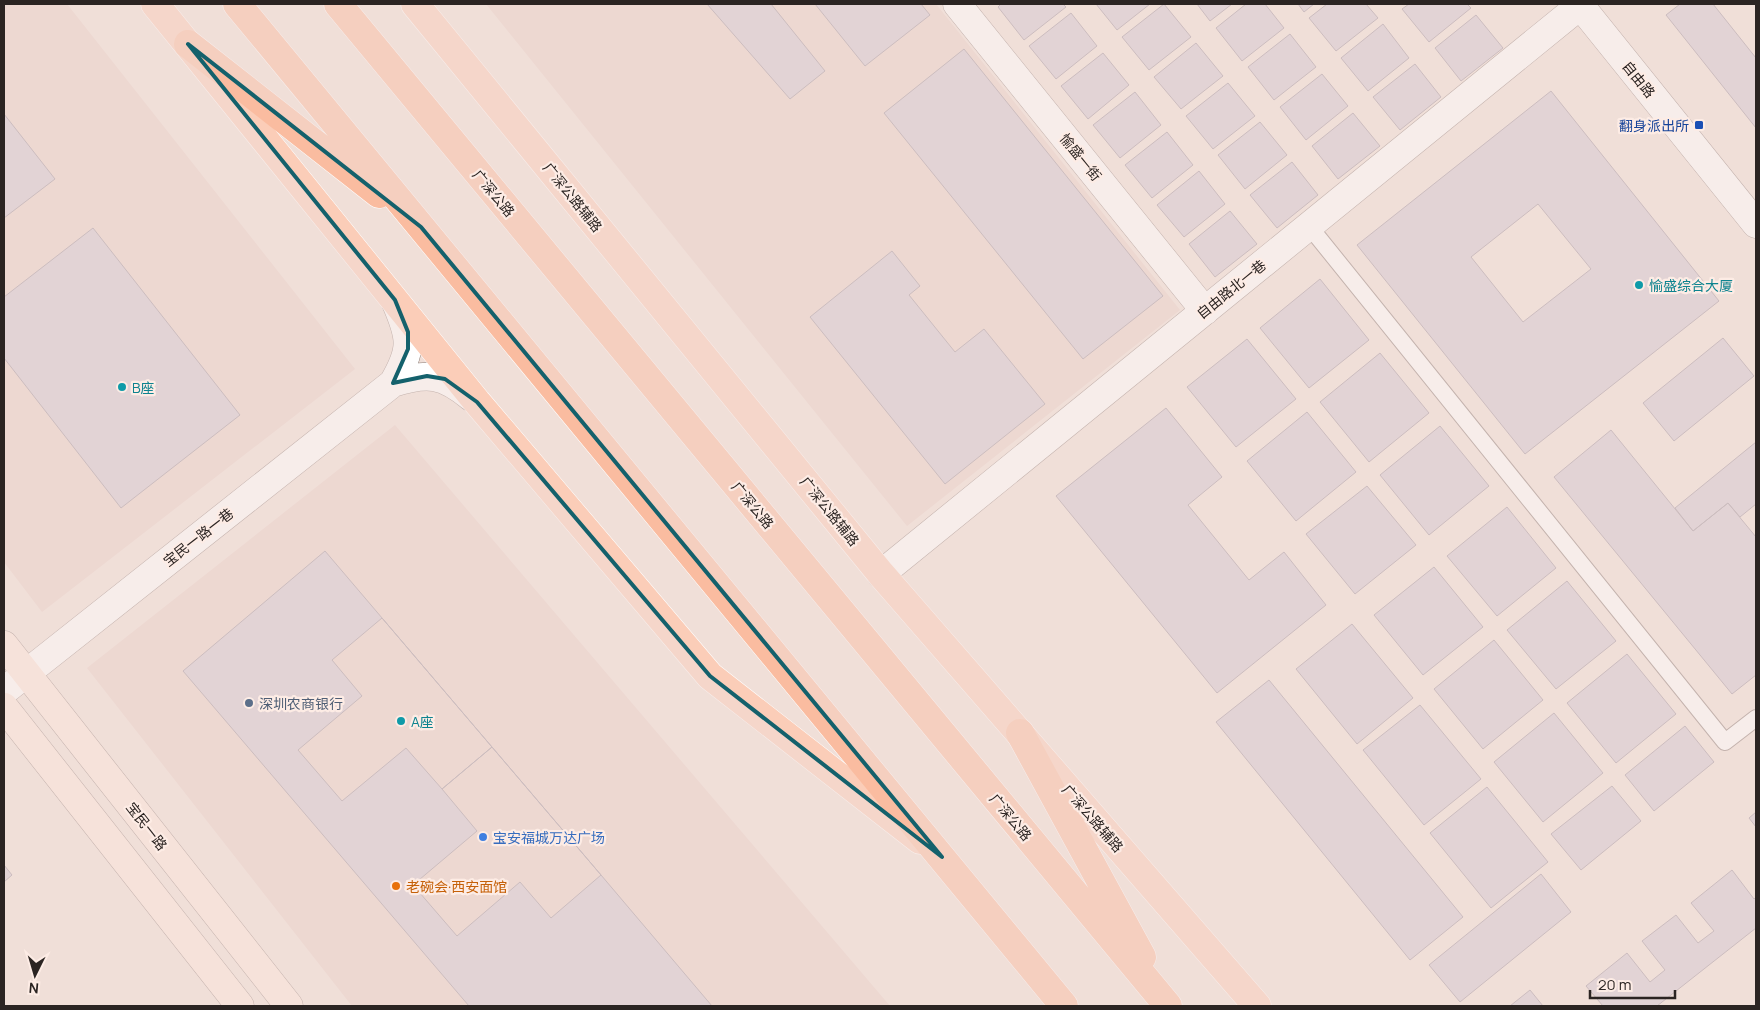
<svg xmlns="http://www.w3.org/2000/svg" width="1760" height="1010" font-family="Manrope,'Noto Sans SC',sans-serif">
<rect width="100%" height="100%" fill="#f0dfd8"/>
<path fill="#e8d0c7" d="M4,4H67L355,369L42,612L4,562Z
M486,4H936L1180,310L907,526Z
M395,425L890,1006H352L87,668Z"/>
<path fill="#d1c5d0" stroke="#9f949f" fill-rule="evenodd" d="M707,4H771L825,71L790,99Z
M815,4H921L930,15L865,66Z
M1001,4H1063L1066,7L1024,40L998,7Z
M1096,4H1150L1117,30Z
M1164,4L1191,37L1149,70L1122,37Z
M1197,4H1232L1210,21Z
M1246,4H1265L1284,28L1242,61L1216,28Z
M1298,4H1314L1304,12Z
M1327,4H1366L1378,18L1336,51L1309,18Z
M1409,4H1467L1471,8L1429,42L1402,9Z
M1680,4H1713L1756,58V128L1666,15Z
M1071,13L1097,46L1056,79L1029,46Z
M1476,15L1503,48L1461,81L1435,48Z
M1383,24L1409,58L1368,91L1341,58Z
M1290,34L1316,67L1274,100L1248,67Z
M1196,43L1223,76L1181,109L1154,77Z
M964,49L1163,296L1083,359L884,113Z
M1103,53L1129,85L1088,119L1061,86Z
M1415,64L1441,97L1400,130L1373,97Z
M1322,74L1348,106L1306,140L1280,107Z
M1228,83L1255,116L1213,149L1186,116Z
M1551,91L1719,301L1525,454L1357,245ZM1538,204L1591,269L1523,322L1471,257Z
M1135,92L1161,125L1120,158L1093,125Z
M1353,113L1380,146L1338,179L1312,146Z
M4,114L55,179L4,218Z
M1260,122L1287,155L1245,189L1218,155Z
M1167,132L1193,165L1152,198L1125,165Z
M1292,162L1318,195L1277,228L1250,195Z
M1199,171L1225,204L1184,237L1157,205Z
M1230,211L1257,244L1215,277L1189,244Z
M93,228L240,415L121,508L4,358V297Z
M892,251L920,286L909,295L955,352L984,329L1045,404L945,484L810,317Z
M1320,279L1369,340L1309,388L1260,328Z
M1723,338L1754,376L1674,441L1643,403Z
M1247,339L1296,399L1236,447L1187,387Z
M1380,353L1429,413L1369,462L1320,402Z
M1166,408L1222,477L1188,505L1249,580L1284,552L1326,605L1217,693L1056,496Z
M1307,412L1356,472L1296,521L1247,461Z
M1440,426L1489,486L1429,535L1380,475Z
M1611,430L1693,531L1728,503L1756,537V675L1732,694L1554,477Z
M1756,442V504L1740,517L1728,503L1693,531L1675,508Z
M1367,486L1416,545L1355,594L1306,534Z
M1507,507L1556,568L1497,616L1447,556Z
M325,551L601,875L712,1006H469L183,671Z
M1434,567L1483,627L1423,675L1374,615Z
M1567,581L1616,641L1556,689L1507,630Z
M382,618L492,747L442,789L406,748L342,801L298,750L362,696L332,660Z
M1352,624L1413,698L1357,744L1296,669Z
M1494,640L1543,700L1483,749L1434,689Z
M1627,654L1676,714L1616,763L1567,703Z
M1269,680L1463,917L1410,960L1216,722Z
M1420,705L1481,779L1424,825L1363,750Z
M1554,713L1603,773L1543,822L1494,762Z
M1685,726L1714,762L1654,811L1625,775Z
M492,747L601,875L551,918L520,882L457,936L413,885L477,831L442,789Z
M1612,786L1641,821L1581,870L1551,834Z
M1487,787L1548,862L1491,908L1430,833Z
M1756,812V827L1749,818Z
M4,865L12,875L4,882Z
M1732,870L1754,899L1756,897V928L1657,1006H1603L1586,986L1627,953L1650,982L1665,970L1642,941L1676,915L1698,943L1714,931L1691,903Z
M1541,874L1571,912L1460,1002L1429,965Z
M1530,990L1543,1006H1510Z"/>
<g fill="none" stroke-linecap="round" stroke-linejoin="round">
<g stroke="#8e7f79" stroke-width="18">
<path id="service" d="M1309,226L1725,742L1756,718"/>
</g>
<g stroke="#8e7f79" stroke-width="29">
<path id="minor" d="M957,4L1205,311
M881,574L1582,4"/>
</g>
<g stroke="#8e7f79" stroke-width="29">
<path id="tertiary" d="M1579,4L1756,224
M393,383C413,349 411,338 396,303
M4,691L393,383C428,372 443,374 471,397"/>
</g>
<g stroke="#8e7f79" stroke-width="29">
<path id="secondary" d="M4,645L289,1006
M4,707L240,1006"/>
</g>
<g stroke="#fff" stroke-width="29">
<path id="primary" d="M155,4L477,402L710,676L920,840
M415,4L881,574L1257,1006"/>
</g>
<g stroke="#fff" stroke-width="29">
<path id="trunk" d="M237,4L1064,1006
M338,4L1168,1006
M188,44L379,194
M1020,733L1142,957"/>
</g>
<use href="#service" stroke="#fff" stroke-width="16"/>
<use href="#minor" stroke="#fff" stroke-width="28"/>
<use href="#tertiary" stroke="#fff" stroke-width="28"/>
<use href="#secondary" stroke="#fde6db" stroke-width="28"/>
<use href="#primary" stroke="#fbcdb8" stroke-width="28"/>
<use href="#trunk" stroke="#fabca0" stroke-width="28"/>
</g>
<path d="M0 0H1760V1010H0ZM188,44L421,227L942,857L710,676L477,402L445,379L427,376L393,383L408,349V332L395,300Z" fill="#f0dfd8" fill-opacity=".55" fill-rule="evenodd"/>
<path fill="none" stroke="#14616c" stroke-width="4" stroke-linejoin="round" d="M188,44L421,227L942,857L710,676L477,402L445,379L427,376L393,383L408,349V332L395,300Z"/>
<rect fill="#1a4fb4" stroke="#fdece5" stroke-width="2" x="1694" y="120" width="10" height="10" rx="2.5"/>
<g fill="#0f9aa8" stroke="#fdece5" stroke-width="2">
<circle cx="1639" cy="285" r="5"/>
<circle cx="122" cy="387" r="5"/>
<circle cx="401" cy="721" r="5"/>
</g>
<circle fill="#5c6f8a" stroke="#fdece5" stroke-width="2" cx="249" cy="703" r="5"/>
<circle fill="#3f7fe0" stroke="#fdece5" stroke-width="2" cx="483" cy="837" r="5"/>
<circle fill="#e8710a" stroke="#fdece5" stroke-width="2" cx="396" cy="886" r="5"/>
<g text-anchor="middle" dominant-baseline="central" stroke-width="4.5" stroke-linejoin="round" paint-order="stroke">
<g font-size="14" fill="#2b2422" stroke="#fdece5">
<text transform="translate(1639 79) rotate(51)">自由路</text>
<text transform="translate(1081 157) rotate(51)">愉盛一街</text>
<text transform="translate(494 193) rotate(50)">广深公路</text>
<text transform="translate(573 197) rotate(51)">广深公路辅路</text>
<text transform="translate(1231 289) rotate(-39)">自由路北一巷</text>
<text transform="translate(753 505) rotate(50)">广深公路</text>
<text transform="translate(830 511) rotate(51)">广深公路辅路</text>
<text transform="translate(198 537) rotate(-38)">宝民一路一巷</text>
<text transform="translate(1011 817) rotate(50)">广深公路</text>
<text transform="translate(1093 818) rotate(49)">广深公路辅路</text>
<text transform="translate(147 826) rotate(52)">宝民一路</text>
</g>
<g font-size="14" fill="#164399" stroke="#fdece5" text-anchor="end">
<text x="1689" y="125">翻身派出所</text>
</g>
<g font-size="14" fill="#0d838f" stroke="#fdece5" text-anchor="start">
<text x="1649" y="285">愉盛综合大厦</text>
<text x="132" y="387">B座</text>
<text x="411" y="721">A座</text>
</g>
<g font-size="14" fill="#4e5e75" stroke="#fdece5" text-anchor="start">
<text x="259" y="703">深圳农商银行</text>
</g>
<g font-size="14" fill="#366cbe" stroke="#fdece5" text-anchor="start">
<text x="493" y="837">宝安福城万达广场</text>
</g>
<g font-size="14" fill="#c56008" stroke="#fdece5" text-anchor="start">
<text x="406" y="886">老碗会·西安面馆</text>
</g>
</g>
<rect width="1760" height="1010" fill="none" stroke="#2b2422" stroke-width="10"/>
<g transform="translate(35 975) rotate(185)" stroke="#fdece5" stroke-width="4" paint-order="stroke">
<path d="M0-4L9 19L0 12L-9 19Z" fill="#2b2422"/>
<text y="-8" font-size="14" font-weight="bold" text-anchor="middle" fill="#2b2422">N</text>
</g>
<path d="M1590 990v8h85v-8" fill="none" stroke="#2b2422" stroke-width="2.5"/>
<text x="1598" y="990" font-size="15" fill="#2b2422" stroke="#fdece5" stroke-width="4" paint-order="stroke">20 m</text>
</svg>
